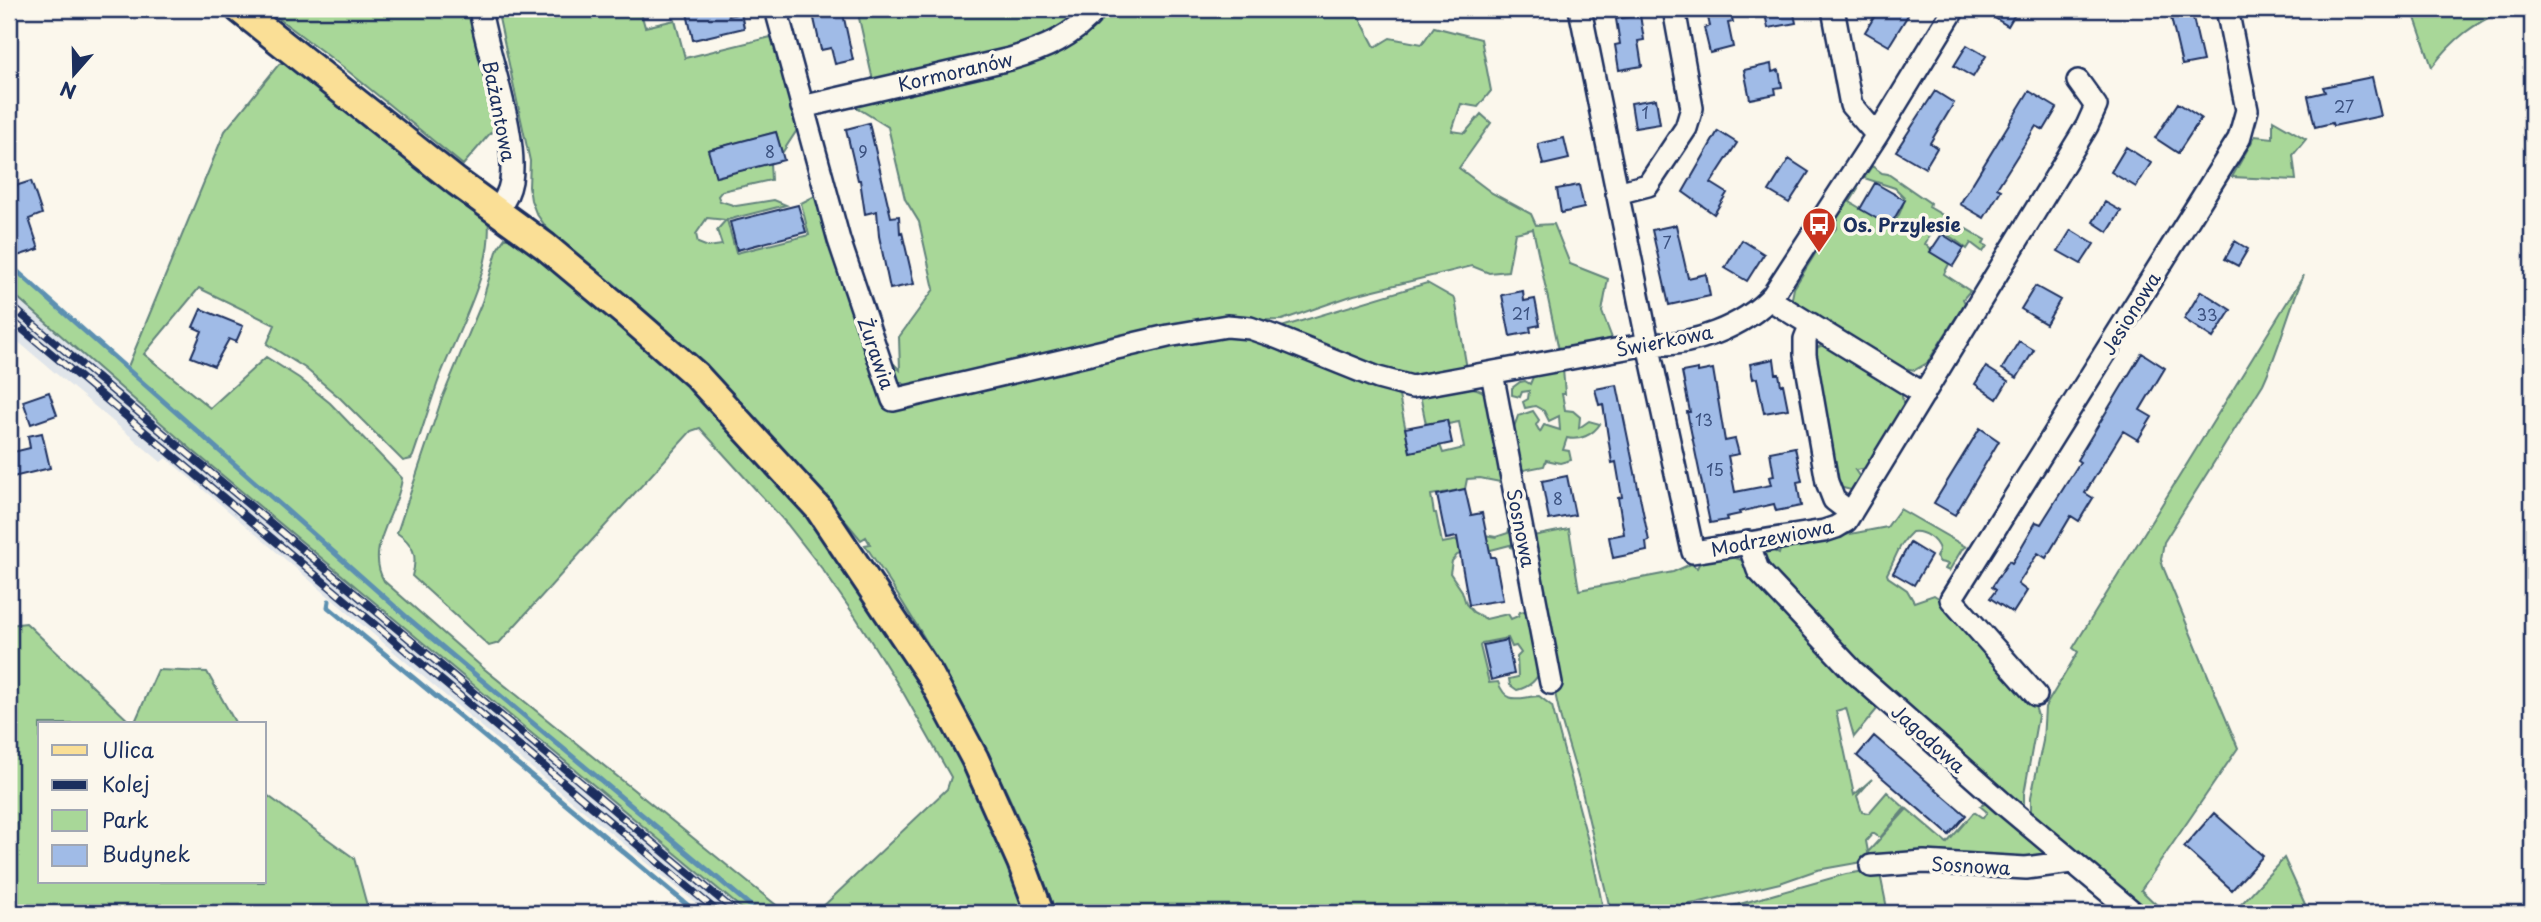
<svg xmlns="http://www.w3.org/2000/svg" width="2541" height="922" font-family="'Playpen Sans',sans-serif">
<rect width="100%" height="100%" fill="#fbf7ec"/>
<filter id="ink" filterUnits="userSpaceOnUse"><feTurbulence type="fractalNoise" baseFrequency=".0143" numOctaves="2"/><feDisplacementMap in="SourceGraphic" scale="14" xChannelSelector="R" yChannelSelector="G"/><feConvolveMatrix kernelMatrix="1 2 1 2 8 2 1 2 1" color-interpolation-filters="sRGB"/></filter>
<g filter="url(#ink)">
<path fill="#e0e5ea" d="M9,288L151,407L192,450L746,913H708L500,742L166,458L161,462L9,334Z"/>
<path fill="#a8d798" stroke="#62837b" stroke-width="2" fill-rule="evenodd" d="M266,9H470L497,129L492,131L463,165L343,67Z
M497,9H640L645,27L675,20L685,58L775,36L799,127L782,153L776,132L709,150L716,177L770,163L771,180L722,191L718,196L720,201L736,206L774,200L786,205L727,220L736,253L809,235L801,203L819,194L890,410L1216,335L1257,339L1399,396L1410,451L1440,445L1443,453L1464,448L1459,422L1448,424L1447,420L1426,424L1420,395C1440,392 1468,380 1486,394L1505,483L1480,478L1467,479L1465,489L1431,495L1434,513H1436L1442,543L1485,535L1496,537L1508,533L1510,526L1514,528V539L1511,547L1510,545L1487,551L1476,549L1457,555L1452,561L1450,573L1462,591L1466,604L1473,612L1486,619L1508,614L1511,619L1518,616L1520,612L1530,610L1542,669C1536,680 1530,687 1517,690L1510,685L1509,679L1518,677L1517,657L1521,653L1516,646L1512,647L1508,638L1482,643L1480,646L1489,683L1498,682C1507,706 1519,697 1539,696L1552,706L1592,856L1604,913H1056C1010,782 943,660 865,545L870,544L866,537L861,540L815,484L736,397L669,331L556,237L546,227L536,213L531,200L529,187L530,161ZM707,218L726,220L717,230L722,245L708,247L698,243L696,234Z
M857,9H1088L1059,35L1020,50L874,85Z
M1108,9H1355L1375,47L1390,38L1422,44L1434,27L1481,39L1491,91L1478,107L1461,104L1452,131L1465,133L1481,114L1491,123L1459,168L1492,193L1531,214L1536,225L1554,224L1570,264L1608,279L1602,312L1613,341L1559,350L1533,229L1515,233L1508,271L1489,273L1472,266L1354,295L1282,320L1201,321L913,389L895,379L888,358L900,370L899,337L934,289L919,222L905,199L888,127L851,104L1046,58L1080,39L1099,22Z
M2412,9H2506C2473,24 2454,38 2432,67Z
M287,61L488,216C495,268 457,332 439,379C430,404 422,430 413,456L411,459L403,461L340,398L305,368L267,344L275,325L199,288L144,354L210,408L266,357L299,378L330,403L402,478C399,512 364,546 384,581L482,667L786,913H747L192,450L9,290V264L127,369L225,131L279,64Z
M2273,120L2306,139L2293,155L2296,180L2232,177L2255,136L2273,138Z
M1872,166L1882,173L1888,174L1930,203L1929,207L1985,240L1983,244L1987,246L1983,252L1971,243L1967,249C1957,241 1943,230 1932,231L1925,244L1931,250V252L1949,264L1944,274L1970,291L1963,299L1965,303L1927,363L1915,370L1904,368L1798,305L1792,298L1794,288L1828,233L1834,231L1837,227L1836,220L1855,187L1858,189L1850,202L1890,226C1897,221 1904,206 1904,197L1895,188L1864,178Z
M512,237L652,347L796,498L880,610L965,757L1031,913H816L947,789L951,777L904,694L857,619L823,570L787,524L700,428L691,431L499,643L489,646L412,576C418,556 414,544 397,533L441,401L482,302L498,248L505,238Z
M2304,275C2288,310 2280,348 2263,384L2164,542L2161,559L2163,567L2238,748L2141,890L2163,911L2162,913H2146L2031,821V797L2043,741L2045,707L2078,652L2073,648Z
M1427,283L1455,299L1467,369C1451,371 1423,379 1407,376C1361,368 1322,343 1278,328Z
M1824,344L1901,392L1904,406L1869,468L1855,470L1862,480L1851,490L1839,487L1835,482L1813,350Z
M1563,369L1565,394H1562L1565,410L1573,411L1580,417L1579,428L1589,421L1600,424C1593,435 1579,441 1567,438L1563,450L1569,451L1571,460L1560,463L1546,460L1544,466L1524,470L1519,467L1507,437L1514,427L1518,416L1533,411L1539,420L1536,425L1540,432L1544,425L1560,430L1559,416L1549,421L1544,411L1535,406L1525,408L1523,402L1528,399L1529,391L1522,392L1520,397L1512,395V388L1520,382L1525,381L1530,384L1533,377Z
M1900,509L1966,547L1962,549L1949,571L1945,569L1948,564L1940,562L1936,557L1939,550C1937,540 1923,530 1912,532C1899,543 1895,560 1887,574L1888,577L1907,590L1914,602L1934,595L1952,607L2031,693L2038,716L2024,794V816L1897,704L1761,560L1763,554L1770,549L1779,554L1781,547L1887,527Z
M1569,529L1579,590L1673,572L1691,564L1697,568L1699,564L1703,562C1718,560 1733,553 1746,563L1830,659L1878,708L1854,737L1846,708L1836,711L1854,795L1872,779L1857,796L1862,812L1869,813L1887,792L1905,808L1880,838L1873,833L1866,841L1868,852L1907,809L1947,843L1974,812L1983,818L1987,812L1980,806L1989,802L2046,852L2043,859L1862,862L1817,870L1780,883L1696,903L1640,913H1611L1581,787L1561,720L1553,684L1533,536Z
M26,623L132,724H40V882H264V793L354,858L369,913H9V625Z
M158,670L207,672L236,724H134Z
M2284,858L2309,913H2233Z
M1879,869L1888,913H1708L1846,874Z"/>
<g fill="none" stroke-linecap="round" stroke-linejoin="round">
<path stroke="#5c90b1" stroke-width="5" d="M9,264L409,619L759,913
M329,601L328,607L697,913"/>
</g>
<path fill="#a0bbe7" stroke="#1b2f5e" stroke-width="2" d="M702,9H727L729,16L741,13L744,28L693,40L687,13Z
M842,9L853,60L835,64L831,48L821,50L813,14Z
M1706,9H1730L1733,22L1728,23L1733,47L1710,53L1704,28L1710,26Z
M1764,9H1793L1796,23L1768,28Z
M1879,9H1898L1908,15L1889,46L1865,32Z
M1980,9H2018L2008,26Z
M2169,9H2191L2203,61L2182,65Z
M1640,15L1644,40L1638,41L1642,66L1619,70L1615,45L1620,44L1616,19Z
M1967,45L1986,56L1973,77L1954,66Z
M1771,64L1772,72L1779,70L1782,87L1775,88L1776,94L1750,99L1744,70Z
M2372,77L2381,116L2333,126L2332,123L2315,127L2308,96L2325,92L2323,87Z
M1935,91L1954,103L1930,143L1937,148L1925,168L1896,151Z
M2029,91L2057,108L2044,130L2036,126L1997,188L2001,190L1984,218L1960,204Z
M1656,99L1660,124L1635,128L1631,103Z
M2178,103L2201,118L2178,153L2155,138Z
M869,123L891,217L899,216L900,233L902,232L914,284L890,289L879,236L877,211L865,214L860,180H858L846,129Z
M1718,131L1737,143L1711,183L1727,193L1714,214L1683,192Z
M776,132L784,160L716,177L708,150Z
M1564,138L1569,159L1543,165L1538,144Z
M2126,147L2151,163L2136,187L2111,172Z
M1789,159L1809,172L1789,203L1769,191Z
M31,181L42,214L29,219L39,249L11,258L9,250V188Z
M1875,183L1905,200L1890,226L1860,209Z
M1579,185L1584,208L1561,213L1557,189Z
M2105,202L2121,211L2108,232L2093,222Z
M798,205L806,232L737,250L730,222Z
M1676,225L1688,278L1706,274L1710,296L1669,305L1652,230Z
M2071,230L2094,244L2081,264L2058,251Z
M1942,234L1964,248L1953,266L1930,252Z
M1742,240L1764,254L1747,281L1725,268Z
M2235,241L2248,249L2238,266L2225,259Z
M2035,286L2060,300L2046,324L2021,309Z
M1523,291L1524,301L1535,299L1540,325L1530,327L1531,332L1510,336L1502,295Z
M2201,291L2231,310L2213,338L2184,319Z
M201,309L243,326L236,342L229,339L214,366L191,357L202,331L193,327Z
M2019,341L2034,350L2017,378L2002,369Z
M2142,353L2165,368L2140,410L2152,417L2138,440L2123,431L2085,493L2093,498L2079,521L2071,516L2046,558L2038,553L2018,584L2027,591L2013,613L1990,598L1996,590L1992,587L2009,561L2012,563L2036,522L2041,524L2080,462L2077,460Z
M1774,359L1776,374H1779L1781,385L1783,384L1788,409L1764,413L1757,378L1753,379L1750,364Z
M1986,367L2008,381L1997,399L1975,384Z
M1698,369V372L1713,369L1725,441L1735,439L1739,454L1728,456L1735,492L1771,485L1769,477L1774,476L1770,452L1795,447L1802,481L1797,482L1801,506L1776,511L1774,504L1739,512L1740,514L1726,517L1727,520L1710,523L1687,412H1690L1682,372Z
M1617,385L1649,541L1646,542L1647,551L1613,558L1609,537L1624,534L1618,498L1622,497L1616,462L1612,463L1603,404L1599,405L1595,389Z
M49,392L57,415L31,424L23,401Z
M1447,420L1452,443L1410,452L1405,428Z
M1980,428L1999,441L1955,515L1934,503Z
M42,433L50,468L9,478V453L30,448L28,436Z
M1567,476L1575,515L1549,520L1542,481Z
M1465,489L1471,515L1482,513L1491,557H1495L1503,600L1469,605L1457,537L1446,539L1437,495Z
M1910,543L1931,556L1914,585L1893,573Z
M1507,640L1514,674L1491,680L1483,645Z
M1874,736L1966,815L1949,835L1857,756Z
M2214,813L2263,856L2232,890L2184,847Z"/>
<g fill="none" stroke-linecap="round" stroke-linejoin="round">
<g stroke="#1b2f5e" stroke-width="26">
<path id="minor" d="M480,9C488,58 518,134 511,181C509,193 504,202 497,211
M776,9L839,240L893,400L1168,336L1227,326L1250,328L1276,337L1378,378L1412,387L1648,344C1691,347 1744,327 1773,295L1877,135L1954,9
M1580,9L1648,344L1693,552L1824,531L1836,527L1846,521L2087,126L2096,106L2078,81
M1833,9L1851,105L1877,135
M802,107L1010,59C1044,49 1073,37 1096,9
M1617,193L1648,185L1686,128L1692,108L1674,9
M1769,299L1924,394
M1811,324L1805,339V355L1827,482L1834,500L1851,513
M1492,373L1551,683
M1748,542L1758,570L1853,671L2006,806L2134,913
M2036,695L1951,599L2239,139L2247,110L2227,9
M1871,866L1924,862L2026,868L2071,862"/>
</g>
<g stroke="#1b2f5e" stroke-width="32">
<path id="major" d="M239,9L457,182L545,246L624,312L696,375L818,508L930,675L975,759L1021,862L1040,913"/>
</g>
<use href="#minor" stroke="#fbf7ec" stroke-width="21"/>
<use href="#major" stroke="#fadf96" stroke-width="26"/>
<g stroke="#1b2f5e" stroke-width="8">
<path id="rail" d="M9,304L737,913
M9,318L719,913"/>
</g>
<use href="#rail" stroke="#fbf7ec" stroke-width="5" stroke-dasharray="16" stroke-linecap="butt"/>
</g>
</g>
<defs>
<g id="bus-pin" transform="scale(1.75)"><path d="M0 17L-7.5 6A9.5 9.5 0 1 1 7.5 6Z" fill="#c8321e" stroke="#fbf7ec"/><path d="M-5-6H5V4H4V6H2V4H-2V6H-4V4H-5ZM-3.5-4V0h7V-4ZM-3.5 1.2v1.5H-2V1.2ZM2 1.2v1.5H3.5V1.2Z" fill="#fff"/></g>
</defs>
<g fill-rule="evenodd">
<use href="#bus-pin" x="1819" y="224"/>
</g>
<g text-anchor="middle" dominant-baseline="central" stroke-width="7" stroke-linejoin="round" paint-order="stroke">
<g font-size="16" fill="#3c5280">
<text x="2344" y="106">27</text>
<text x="1645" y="112">1</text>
<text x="770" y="151">8</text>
<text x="863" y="151">9</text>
<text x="1667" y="242">7</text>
<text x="1521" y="313">21</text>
<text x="2207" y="314">33</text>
<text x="1704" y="419">13</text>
<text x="1715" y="469">15</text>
<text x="1558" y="498">8</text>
</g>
<g font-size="19" fill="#1b2f5e" stroke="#fbf7ec">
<text transform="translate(955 71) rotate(-13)">Kormoranów</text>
<text transform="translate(500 111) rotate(79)">Bażantowa</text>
<text transform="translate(2130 313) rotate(-58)">Jesionowa</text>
<text transform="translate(1664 340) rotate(-11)">Świerkowa</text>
<text transform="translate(877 353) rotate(71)">Żurawia</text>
<text transform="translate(1522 528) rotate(79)">Sosnowa</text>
<text transform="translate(1772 537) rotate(-11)">Modrzewiowa</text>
<text transform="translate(1929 738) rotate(42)">Jagodowa</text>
<text transform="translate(1971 865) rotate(3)">Sosnowa</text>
</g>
<g font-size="19" font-weight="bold" fill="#1b2f5e" stroke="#fbf7ec" text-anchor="start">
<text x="1843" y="224">Os. Przylesie</text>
</g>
</g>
<rect width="2541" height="922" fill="none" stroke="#fbf7ec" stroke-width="35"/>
<rect x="18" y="18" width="2506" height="887" fill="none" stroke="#1b2f5e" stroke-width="2.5" filter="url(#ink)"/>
<rect x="38" y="722" width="228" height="161" fill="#fbf7ec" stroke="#a1a7b3" stroke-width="2"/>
<rect x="52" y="745" width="35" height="10" fill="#fadf96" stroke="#a1a7b3" stroke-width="2"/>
<text x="102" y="758" font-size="21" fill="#1b2f5e">Ulica</text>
<rect x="52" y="780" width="35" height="10" fill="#1b2f5e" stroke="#a1a7b3" stroke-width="2"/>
<text x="102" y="792" font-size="21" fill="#1b2f5e">Kolej</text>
<rect x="52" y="810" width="35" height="21" fill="#a8d798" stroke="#a1a7b3" stroke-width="2"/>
<text x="102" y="828" font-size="21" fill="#1b2f5e">Park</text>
<rect x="52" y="845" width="35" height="21" fill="#a0bbe7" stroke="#a1a7b3" stroke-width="2"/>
<text x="102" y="862" font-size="21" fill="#1b2f5e">Budynek</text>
<g transform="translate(74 74) rotate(200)" stroke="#fbf7ec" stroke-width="5" paint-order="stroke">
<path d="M0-5L12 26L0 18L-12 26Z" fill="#1b2f5e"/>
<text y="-10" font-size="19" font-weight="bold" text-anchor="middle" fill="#1b2f5e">N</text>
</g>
</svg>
